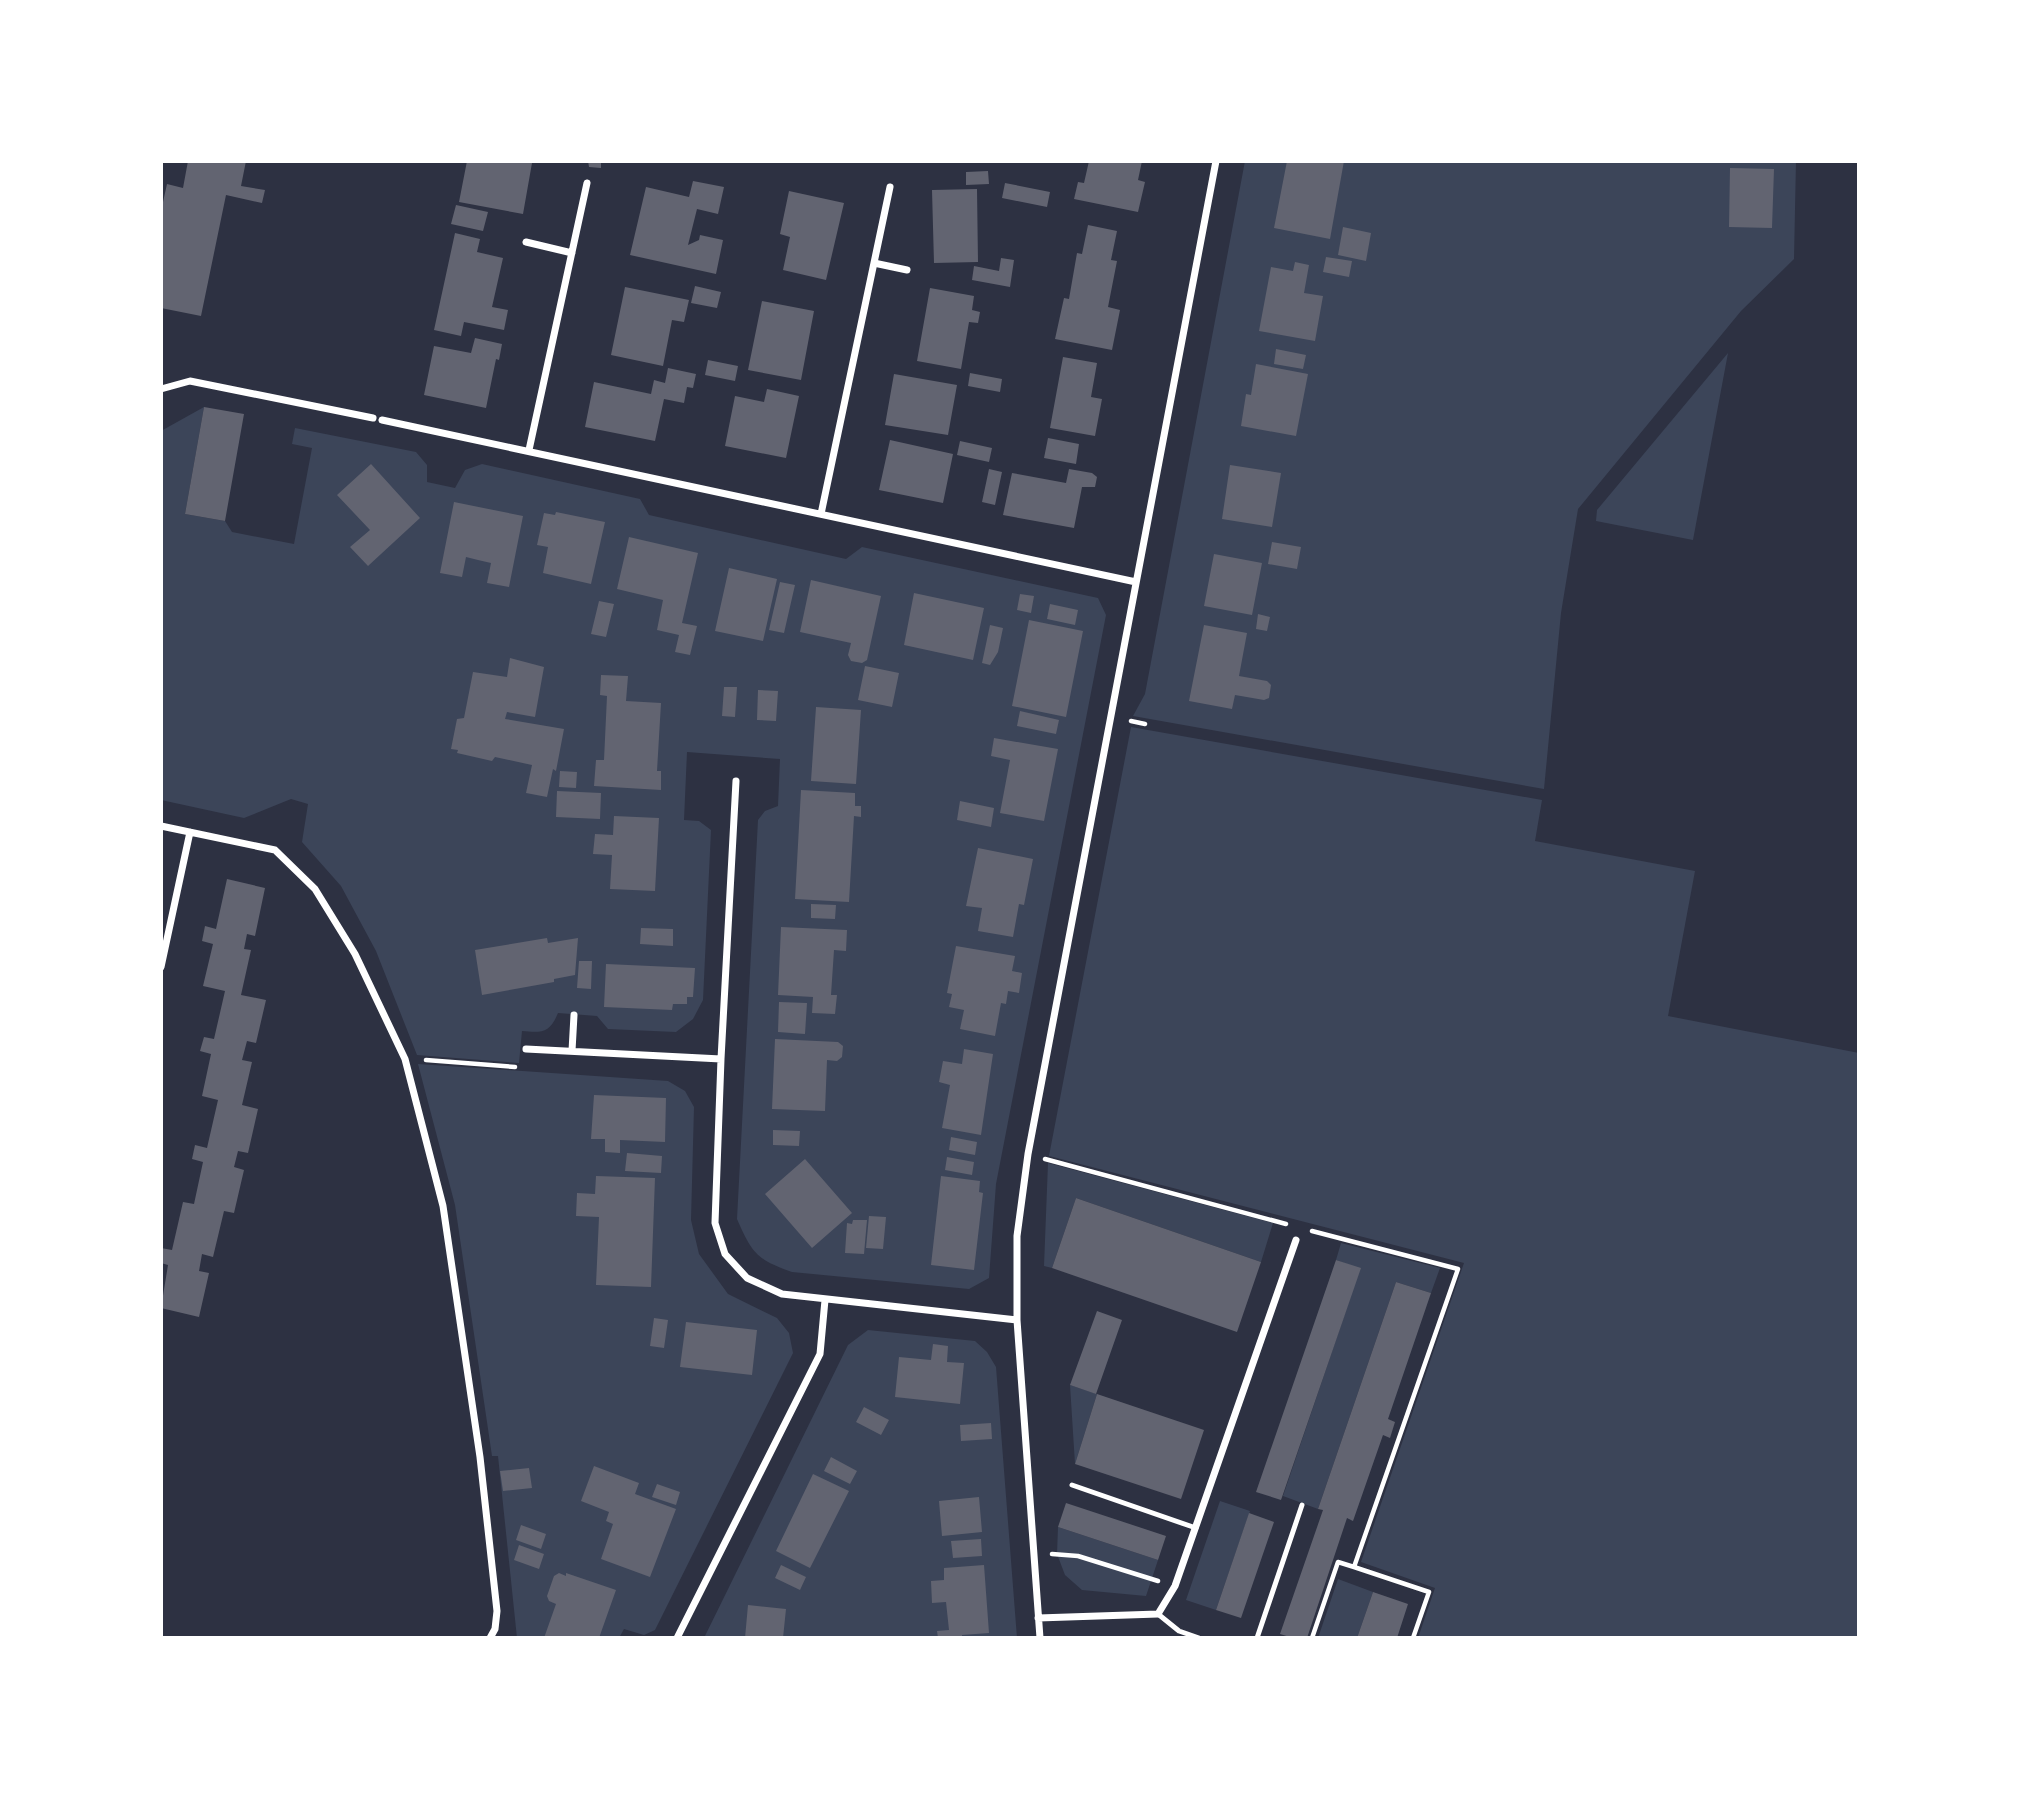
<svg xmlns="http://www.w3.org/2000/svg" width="2020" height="1799" font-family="Mulish,sans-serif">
<rect width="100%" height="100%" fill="#2d3142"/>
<path fill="#3c4559" d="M1245,161H1796L1794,259L1741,311L1578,509L1561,613L1544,789L1133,716L1145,694Z
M1728,353L1693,540L1596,521L1597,510Z
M204,407L185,514L225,521L232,532L294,544L312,448L292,444L295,428L416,452L427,465V482L455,488L465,470L482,464L640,499L649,515L846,559L862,547L1098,598L1106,615L996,1184L989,1278L969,1289L792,1272C757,1260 752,1253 737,1219L758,820L765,811L778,806L780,759L687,752L684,820L699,821L711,830L703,1000L693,1019L676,1032L608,1029L597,1016L558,1013C550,1033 542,1033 522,1031L519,1063L417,1055L376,951L341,886L302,842L308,804L291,799L244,818L161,800V431Z
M1131,727L1542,800L1535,841L1695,871L1668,1016L1859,1053V1638H1418L1435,1588L1361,1562L1464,1263L1049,1156Z
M418,1064L668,1081L685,1091L694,1107L691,1220L699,1254L728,1294L777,1318L789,1333L793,1353L655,1630L644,1635L624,1629L619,1638H517L498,1456H492L455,1205Z
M1048,1163L1273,1223L1261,1262L1076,1198L1052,1268L1044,1266Z
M1341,1243L1440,1268L1431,1293L1396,1282L1318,1509L1283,1496L1360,1269L1336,1260Z
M868,1330L975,1341L987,1352L996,1367L1017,1638H704L848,1345Z
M1070,1385L1097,1394L1075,1464Z
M1220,1501L1250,1511L1216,1610L1186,1600Z
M1058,1527L1158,1560L1146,1596L1082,1590L1065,1575L1057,1554Z
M1338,1579L1373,1592L1357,1638H1318Z"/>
<path fill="#626471" d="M188,161H246L241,186L265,190L262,203L226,195L201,316L161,308V211L167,184L183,188Z
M467,161H519L532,163L523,214L459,202Z
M588,161H601V168L589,167Z
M1089,161H1142L1138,180L1145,182L1138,212L1074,199L1078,182L1084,183Z
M1287,161H1344L1330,239L1274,228Z
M1730,168L1774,169L1772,228L1729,227Z
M988,171L989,184L966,185V172Z
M693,181L724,187L718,214L697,209L688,245L699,240L700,235L723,240L716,274L630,255L646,187L689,197Z
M1005,183L1050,192L1047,207L1002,198Z
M977,189L978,262L934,263L932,190Z
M789,191L844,203L826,280L783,270L790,237L780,234Z
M456,205L488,212L483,231L451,224Z
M1088,225L1117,231L1111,260L1117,261L1108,307L1120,310L1112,350L1055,339L1064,298L1069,299L1077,253L1082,254Z
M1343,227L1371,233L1366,261L1338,255Z
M455,233L480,239L477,252L503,258L492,307L508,310L504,330L464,322L461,336L434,330Z
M1326,257L1352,261L1349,277L1323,272Z
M1001,258L1014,260L1010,287L972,280L974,266L999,271Z
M1295,262L1309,265L1304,293L1323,296L1315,341L1259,331L1271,267L1293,271Z
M695,286L721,292L717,308L691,303Z
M625,287L689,300L684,322L672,320L663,366L611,355Z
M930,288L974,296L972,310L980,312L978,323L969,322L961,369L917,361Z
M762,301L814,311L801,380L748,370Z
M475,338L502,344L499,360L496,359L486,408L424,395L434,346L471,353Z
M1276,349L1306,355L1303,369L1274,364Z
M1063,357L1097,363L1091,397L1102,399L1095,436L1050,428Z
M708,360L738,366L735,381L705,375Z
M1256,364L1308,374L1296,436L1241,426L1246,394L1251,395Z
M668,368L696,374L693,388L687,387L684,403L664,399L655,441L585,427L594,382L651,394L654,380L665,383Z
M970,373L1002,379L1000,392L968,386Z
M894,374L957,385L948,435L885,425Z
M767,389L799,396L786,458L725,446L735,396L764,402Z
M204,407L244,414L225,521L185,514Z
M1048,438L1079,444L1076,464L1044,458Z
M890,440L953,454L943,503L879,490Z
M960,441L992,448L989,462L957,455Z
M371,464L420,518L368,566L350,547L370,530L337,495Z
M1230,465L1281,473L1272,527L1222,519Z
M989,469L1002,472L995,505L982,502Z
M1069,469L1092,473L1097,477L1095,487H1082L1074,528L1003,515L1012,473L1066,483Z
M454,502L523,516L509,587L487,583L491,563L478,560L466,557L462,577L440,573Z
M556,512L605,522L591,584L543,573L548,547L537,545L544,513L555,515Z
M629,537L698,553L682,623L697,626L690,655L675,652L679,635L657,630L663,600L617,589Z
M1272,542L1301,547L1297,569L1268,564Z
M1214,554L1262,563L1252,615L1204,606Z
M729,568L777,579L763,641L715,631Z
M811,580L881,596L867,660L862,663L851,661L848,655L851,643L800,632Z
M780,582L795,585L784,633L769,630Z
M914,593L984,608L973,660L904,645Z
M1020,594L1034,596L1031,613L1017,610Z
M599,601L614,604L606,637L591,634Z
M1050,604L1078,610L1075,625L1047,619Z
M1258,614L1270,617L1267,631L1256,629Z
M1029,620L1083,631L1066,717L1012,706Z
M990,625L1003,628L998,652L990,665L982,663Z
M1204,625L1247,633L1239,676L1267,681L1271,685L1269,698L1264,700L1235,695L1232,709L1189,701Z
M510,658L544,667L535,717L507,712L505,719L564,729L556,771L553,769L547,797L526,793L532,765L495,757L492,761L457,753L458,750L451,749L457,719L464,718L473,672L507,677Z
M865,666L899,673L892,707L858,700Z
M601,675L628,676L626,701L661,703L657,771H661V790L594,786L596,760H604L607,696L600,695Z
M724,687H737L735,717L722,716Z
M758,690L778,691L776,721L757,720Z
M816,707L861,710L856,784L811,781Z
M1020,711L1059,720L1056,734L1017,726Z
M994,738L1058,749L1044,821L1000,813L1010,760L991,756Z
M560,771L577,772L576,788L559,787Z
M801,790L855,793V806H861V817L854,816L849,902L795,899Z
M557,791L601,793L600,819L556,817Z
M960,801L994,808L991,827L957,820Z
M614,816L659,818L655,891L610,889L612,855L593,854L595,834L613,835Z
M978,848L1033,859L1024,905L1019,904L1013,937L978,931L982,908L966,906Z
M227,879L265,888L255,936L247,934L244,949L251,950L241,995L266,1000L256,1043L247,1041L242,1060L252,1062L242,1105L258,1109L248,1153L238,1151L234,1167L244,1170L234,1213L224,1211L213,1257L202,1254L199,1271L209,1273L199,1317L161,1308L168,1265L161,1263V1248L172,1250L183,1202L194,1204L203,1162L192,1159L195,1145L207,1148L218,1100L202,1096L211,1054L200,1051L204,1037L214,1039L225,991L203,986L213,944L202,941L205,926L216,929Z
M811,904L836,905L835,919L811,918Z
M781,927L847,930L846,951L834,950L831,995H837L835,1014L812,1013L813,997L778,995Z
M641,928L673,929V946L640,944Z
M547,938L548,943L578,938L575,975L554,979V982L482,995L475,950Z
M956,946L1015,956L1012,971L1022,973L1019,993L1008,991L1006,1004L1001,1003L995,1036L960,1029L964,1010L949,1007L952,994L947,993Z
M579,961H592L591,989L577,988Z
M606,964L695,968L693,997H687V1004H673L672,1010L604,1007Z
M779,1002L807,1003L805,1034L778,1032Z
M775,1039L838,1042L843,1046L842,1057L837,1061L827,1060L825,1111L772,1109Z
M964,1049L993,1054L981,1135L942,1128L950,1085L939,1082L943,1061L962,1064Z
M594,1095L666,1098L665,1142L620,1140V1153L605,1152V1139H591Z
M773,1130L800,1131L799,1146L773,1145Z
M951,1137L977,1142L975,1155L949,1150Z
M627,1153L662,1156L661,1173L625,1171Z
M947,1157L974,1162L972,1175L945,1170Z
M805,1159L852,1213L812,1248L765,1194Z
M596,1176L655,1178L651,1287L596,1285L599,1217L576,1216L577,1193L595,1194Z
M941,1176L980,1181L979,1192L983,1193L974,1270L931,1265Z
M1076,1198L1261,1262L1237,1332L1052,1268Z
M869,1216L886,1217L883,1249L866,1248Z
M853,1220H867L864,1254L845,1253L847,1223L852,1224Z
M1336,1260L1361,1268L1281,1500L1256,1492Z
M1396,1282L1431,1293L1388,1419L1395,1422L1390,1438L1383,1435L1353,1521L1347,1518L1307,1638H1293L1280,1634L1323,1510L1318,1509Z
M1097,1311L1122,1320L1096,1394L1070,1385Z
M654,1318L668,1320L664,1348L650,1346Z
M686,1322L757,1330L752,1375L680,1367Z
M933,1344L948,1346L947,1362L964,1363L960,1404L895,1397L899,1357L931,1360Z
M1097,1394L1204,1430L1181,1499L1075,1464Z
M864,1407L889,1420L881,1435L856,1422Z
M991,1423L992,1439L961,1441L960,1425Z
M831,1457L857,1471L850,1484L824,1471Z
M594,1466L639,1483L635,1494L676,1509L650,1577L601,1559L613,1524L606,1521L609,1512L581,1501Z
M529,1468L532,1488L503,1491L500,1471Z
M813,1474L849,1491L810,1568L776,1551Z
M657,1484L680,1492L676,1505L652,1497Z
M979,1497L982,1532L942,1536L939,1501Z
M1066,1503L1166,1536L1158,1560L1058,1527Z
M1249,1513L1274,1522L1241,1618L1216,1610Z
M521,1525L546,1534L541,1549L516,1540Z
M981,1539L982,1556L953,1558L951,1541Z
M519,1545L544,1554L539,1569L514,1560Z
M781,1565L806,1577L800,1590L775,1578Z
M984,1565L989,1633L962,1635V1638H938L937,1631L949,1630L946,1602L932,1603L931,1581L944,1580V1568Z
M559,1573L566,1576V1573L616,1590L599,1638H544L556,1604L549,1601L547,1596L554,1576Z
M1373,1592L1408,1604L1397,1638H1357Z
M748,1605L786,1609L783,1638H745Z"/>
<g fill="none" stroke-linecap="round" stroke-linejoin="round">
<path stroke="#fff" stroke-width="4.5" d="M1131,721L1145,724
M426,1060L515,1067
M1045,1159L1286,1224
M1312,1231L1458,1269L1354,1567L1429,1592L1413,1638
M1052,1554L1078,1556L1158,1581
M1312,1638L1338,1562L1354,1567"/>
<path stroke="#fff" stroke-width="5" d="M1072,1485L1196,1528
M1158,1614L1179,1631L1199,1638
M1257,1638L1302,1505"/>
<path stroke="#fff" stroke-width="7" d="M526,242L572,253
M874,263L907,270
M161,389L190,381L373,418
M382,420L1136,582
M529,450L587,183
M821,514L890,187
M736,781L721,1059L715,1223L725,1254L747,1278L782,1294L1017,1320
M161,826L275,850L315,889L355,954L405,1059L443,1206L480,1457L497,1611L495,1629L490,1638
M161,967L190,832
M526,1049L721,1059
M572,1051L574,1015
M1038,1618L1158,1614L1175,1586L1296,1240
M677,1638L820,1354L825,1300
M1040,1638L1017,1320V1236L1028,1154L1216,161"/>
</g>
<rect width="2020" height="1799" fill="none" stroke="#ffffff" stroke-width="326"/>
</svg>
